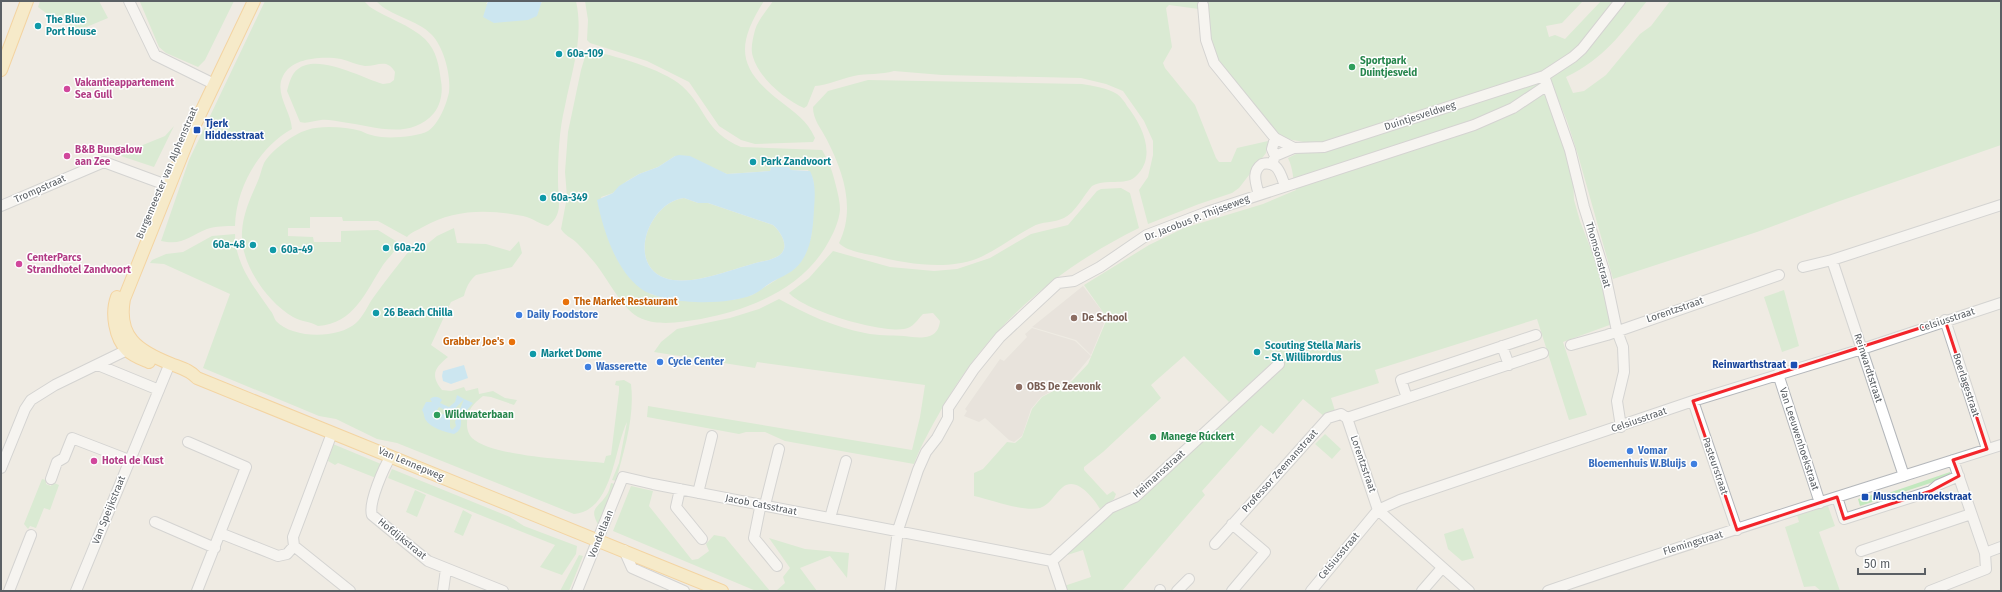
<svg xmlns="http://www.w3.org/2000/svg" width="2002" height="592" font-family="'Fira Sans',sans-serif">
<rect width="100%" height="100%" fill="#efebe3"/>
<path fill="#dfdad2" d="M1083,286L1105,315V321L1091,355L1076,340L1032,327Z
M1032,328L1075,341L1091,356L1071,380L1041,397L1031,409L1022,436L1014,442L1009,440L985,418L979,422L964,416L967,411L965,409L1000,359L1004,361L1027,337L1025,334Z"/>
<path fill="#c2e8be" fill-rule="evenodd" d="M40,1H99L108,18L72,33L65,18L52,22L46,13L38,7Z
M141,1H234L205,60L198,67L166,53L159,47L140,2Z
M265,1H364L370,7C387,18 410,25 425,39C437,51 439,66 441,81C443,91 441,105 434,113C410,141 373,126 342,122C335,121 327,119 321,120C313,121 307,124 300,122L287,91C289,84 291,74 298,69C318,53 362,78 383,84L390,83L394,80L395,72C387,58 378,66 365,66C357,65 349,61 341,59C324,56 292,57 283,76C274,93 291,111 292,129C259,147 236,188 235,226C226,226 216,226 207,229C189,236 183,246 161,241L189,160Z
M376,1H488L486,4H541L542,1H576C584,38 572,70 565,106C559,130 558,157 558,182C558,199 564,214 548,226C541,225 533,218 523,216C488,209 454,209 423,227C418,230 411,232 407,237L378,221H343L342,217H310V228H288V236L313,237L314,242H341V231L378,230L399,243C396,251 388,258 383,265C366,291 354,324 318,326C310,321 301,322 293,317C266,301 240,263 242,232C243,214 250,199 257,183C260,177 261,170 264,163C271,151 293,134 307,130C322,125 345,127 361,131C365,133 370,135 375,136C386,139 418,137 428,131C439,124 447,103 449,92C451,75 444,48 432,35C417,19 391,17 376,1Z
M585,1H764C736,45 737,68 780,101C795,113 807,120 815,138L813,142L755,144L741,140L719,126L689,82L647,61L590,43L587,40L588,20Z
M773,1H1583L1562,23L1546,26L1549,37L1555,35L1565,39L1601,1H1615L1579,47L1543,72L1446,105L1313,145C1294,137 1282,145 1270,123L1217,62L1199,9L1169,5L1166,8L1172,47L1163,63L1165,68L1195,105L1216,158L1219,162H1231L1237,148L1268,141L1266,153L1239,188L1232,193L1199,204L1148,224L1139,190L1148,177L1153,155V141L1144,121L1123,91L1106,84L1081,78L942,75L894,71C881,75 867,73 854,76C840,79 828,85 815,86L807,106L804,108C785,100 759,78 753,57C750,49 753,38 755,30C758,20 767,10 773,1Z
M1625,1H1647C1621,34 1605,58 1566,77L1573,93L1584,91L1606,75L1640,34L1651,26L1670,1H2001V145L1837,202L1757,232L1613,279L1578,155L1567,121L1550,80V77Z
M587,50C613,55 663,69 682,86C707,109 704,131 741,147L822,150C829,161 833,173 836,186C838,194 840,202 840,210C839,221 834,232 829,241C804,288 750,310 701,319C681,322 657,327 638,317C622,308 607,278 595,263C589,256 583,249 577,243C572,238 564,235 561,229L567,197L565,172L568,132L581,70ZM675,156L727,174L770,171L771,167H789L790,170H808L813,179L814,189L811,238L776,280L752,295L732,300L676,301L650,294L601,197L613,193L627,181L639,174L658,167Z
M868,80L1082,84C1093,86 1108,88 1117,94C1121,97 1125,102 1127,106C1142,125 1158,157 1135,177C1125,186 1106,178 1092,186C1084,195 1075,213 1064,218C1054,223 1042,221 1032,227C1013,237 996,251 976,259C947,270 906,264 876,256C866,254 846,251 839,243C856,209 843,171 827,140C821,128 813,120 813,107L828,91Z
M1533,83L1540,85L1543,88L1558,124L1573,178L1574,200L1580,221L1604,283L1615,323L1563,342L1587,415L1569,420L1537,319L1375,370L1379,383L1331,398L1336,414L1325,417L1303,399L1273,434L1261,425L1202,491L1205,495L1122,591H1066L1064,586L1091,577L1083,550L1064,556L1113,511L1131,505L1269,381L1279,362L1276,359L1229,402L1184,356L1151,385L1161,398L1103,452L1084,467V470L1107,495L1113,491L1116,494L1114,499L1100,509C1094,499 1077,476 1063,487C1054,494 1051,504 1040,508C1023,512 992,500 974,496V473L983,469L1007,442L1015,443L1022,437L1032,409L1042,397L1072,381L1088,364L1106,321L1105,315L1084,285L1149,245L1184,228L1263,204L1296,190C1292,177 1294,171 1288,158L1300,152H1316Z
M174,126L154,167L121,156L128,151L165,136Z
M1121,188L1130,193L1139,228C1054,270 988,327 941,410C931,428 921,445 914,464L785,441L765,432H746L739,434L647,417L648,406L912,450L920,417L925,385L757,362L755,368L654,352L661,342L677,329L730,318L759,309L779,299C806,314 834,327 865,333C878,336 891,335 904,336C920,338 938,341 940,321L933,313L923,314C918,319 913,328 904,329C880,333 805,311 789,293L809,278L833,251L890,267L934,271L957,269L990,258L1031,234L1068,225L1097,191L1101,189Z
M684,198L698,203H708L773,225C779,230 788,243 783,251C781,256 774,258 769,260C739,265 694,288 665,278C626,264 649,202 684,198Z
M454,228L457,243L486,244L510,251L519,241L522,253L512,267L476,275C469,281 466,288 464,296L451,302L431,345L448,357C436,367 429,374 442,390L451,391L464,387L466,391L478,388L479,394L493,391L505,398L517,400L514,405L491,397L483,396C473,404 467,410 467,424C467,429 468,433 472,438C492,457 575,460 604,463L606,456L611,455L619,391V386L615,385L616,381L624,380L631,384C635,417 624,450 616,481L612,480L619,463L627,422C614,448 613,511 574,514L397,443L377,439L336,419L319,416L203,368L230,294L164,264L150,263L152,260L166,254L183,252L212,236L235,234C235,264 254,287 270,310C273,313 274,318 276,321C293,339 338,339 356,323C363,317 368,305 373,298C386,280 399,264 412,247L420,250L437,236Z
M1784,290L1799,346L1782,352L1764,297Z
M1325,434L1341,449L1332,459L1315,444Z
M333,444L381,464L376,478L338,463L335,465L328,461Z
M392,469L510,517L524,526L577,546L576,554L562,575L540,567L555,545L388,478Z
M1950,472L1952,476L1860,506L1858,499L1872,495L1874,498Z
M42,479L46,480V484L51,486L52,482L59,485L50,510L44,508L36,528L30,526L28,529L24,524Z
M611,483L615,484L599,526C588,508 598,508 606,496C609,492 610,487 611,483Z
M631,486L653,491L649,506L692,560L698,559L709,551L706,544L714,535L725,537L770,591H756L613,531Z
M415,490L426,495L417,517L406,512Z
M1828,506L1835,526L1819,532L1840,591H1821L1815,586L1804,587L1785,527L1799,522L1797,515Z
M463,510L472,515L463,536L454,532Z
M1463,528L1474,558L1462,561L1448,549L1444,534Z
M769,538L805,549L849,553L847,578L830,556L800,568L817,591H776L785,583L783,577L790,568Z
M579,555L583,556L569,591H560Z"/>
<path fill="#a3e1ff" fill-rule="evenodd" d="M488,1H542L537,16L528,20L494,23L483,17Z
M679,155L690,156L727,174L770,171L771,167H789L791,170L810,171C816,182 815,197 814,209C813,227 812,247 801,262C794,272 783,276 772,282C765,286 759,292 752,295C726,306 662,305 640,288C615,269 603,229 597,200L613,193L619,186L639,174L658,167L675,156ZM684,198L698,203H708L773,225C779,230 788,243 783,251C781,256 774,258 769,260C739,265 694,288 665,278C626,264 649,202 684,198Z
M464,365L468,378L451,384L443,381L442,376L443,371Z
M457,395L464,399L452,412H449L439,407L437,410L440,414L450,415V427L452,430L456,426L455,422L464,399L473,403L461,417C461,425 462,430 454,434C446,432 431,429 425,419C424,416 424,413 422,410L426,402H432L430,399C434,396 438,396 442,400L440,403L449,407L455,402Z"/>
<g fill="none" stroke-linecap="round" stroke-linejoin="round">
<g stroke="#b4b7bb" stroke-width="12">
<path id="minor" d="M129,1L155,55L214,84
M1620,1L1582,49L1573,57L1544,76L1570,150L1584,207L1605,274L1617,331L1623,347L1624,372L1617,401L1621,427
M1203,5L1206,40L1214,63L1275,138L1294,148
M1275,156L1272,149L1275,138
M1272,164L1275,156L1294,148L1324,147L1544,76
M1259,195C1256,183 1251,172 1262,164C1278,160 1281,175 1285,186
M1,206L104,162L169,186
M1832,260L1904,476
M1803,267L1832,260L2001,205
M1945,320L1987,449
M1571,345L1607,335L1779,275
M1502,346L1509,365
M98,365L159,390
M1778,374L1820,503
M1407,398L1401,380L1536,335
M1693,401L1737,530
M332,433L293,537L294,546L350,591
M188,442L246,467L197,591
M391,456C384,467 368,503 372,515L428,561L503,591
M1953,460L1985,553
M1,468L25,409L31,400L55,385L127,350L132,345
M51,479L57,462L64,458L72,438L129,460
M680,489L676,507L702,539
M698,493L712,436
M1837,497L1844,519L1931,491L1938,485L1959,476
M830,518L846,461
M155,522L215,548
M220,533L278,556L287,554L294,546
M1215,544L1328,418L1341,414L1347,418
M624,550L632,568L684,591
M1861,551L1971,514
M1052,561L1110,508L1135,497L1279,364
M1052,561L1062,591
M777,566L754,538L760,508L765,505L779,449
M1160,590V591
M9,591L31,535
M76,591L170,363
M443,591L446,569
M577,591L623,477L653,484L1052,561
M890,591L898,530L918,470L926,452L937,438L948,418V408L974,369L1000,337L1058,283L1074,281L1100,267L1147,235L1207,212L1474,125L1513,108L1546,86
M1177,591L1189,579
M1232,591L1265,552L1232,524
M1311,591L1378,510L1400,500L1693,401L1862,349L2001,303
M1422,591L1442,568
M1469,591L1378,510L1347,418L1543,353
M1548,591C1698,540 1850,493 2001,445
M1930,591L1986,569L1985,553L2001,547"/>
</g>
<g stroke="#f9b852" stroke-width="14">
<path id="major" d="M254,1L190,135L124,299C117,337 138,351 171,364C181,368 190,370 197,378L722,591
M1,70L27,1
M117,297C111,313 115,338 127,350C133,356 142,359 149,362"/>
</g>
<use href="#minor" stroke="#fff" stroke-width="10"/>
<use href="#major" stroke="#ffe8a8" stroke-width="12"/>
</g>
<path d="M0 0H2002V592H0ZM1945,320L1987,449L1953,460L1959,476L1931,491L1844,519L1837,497L1737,530L1693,401Z" fill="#efebe3" fill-opacity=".55" fill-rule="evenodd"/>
<path fill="none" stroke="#f3252b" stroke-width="3" stroke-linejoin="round" d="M1945,320L1987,449L1953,460L1959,476L1931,491L1844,519L1837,497L1737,530L1693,401Z"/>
<g fill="#0f9aa8" stroke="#fff" stroke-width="1.5">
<circle cx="38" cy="26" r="4"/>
<circle cx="559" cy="54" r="4"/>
<circle cx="753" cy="162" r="4"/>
<circle cx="543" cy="198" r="4"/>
<circle cx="253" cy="245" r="4"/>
<circle cx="386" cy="248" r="4"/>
<circle cx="273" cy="250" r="4"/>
<circle cx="376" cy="313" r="4"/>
<circle cx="1257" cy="352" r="4"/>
<circle cx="533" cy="354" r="4"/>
</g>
<g fill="#2e9e5b" stroke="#fff" stroke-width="1.5">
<circle cx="1352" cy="67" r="4"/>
<circle cx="437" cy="415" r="4"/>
<circle cx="1153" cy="437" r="4"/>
</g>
<g fill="#d1479c" stroke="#fff" stroke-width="1.5">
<circle cx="67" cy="89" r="4"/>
<circle cx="67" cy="156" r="4"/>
<circle cx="19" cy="264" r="4"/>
<circle cx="94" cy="461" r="4"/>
</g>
<g fill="#1a4fb4" stroke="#fff" stroke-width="1.5">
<rect x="193" y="126" width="8" height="8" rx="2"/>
<rect x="1790" y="361" width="8" height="8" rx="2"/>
<rect x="1861" y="493" width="8" height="8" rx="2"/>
</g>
<g fill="#e8710a" stroke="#fff" stroke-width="1.5">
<circle cx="566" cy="302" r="4"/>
<circle cx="512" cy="342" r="4"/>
</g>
<g fill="#3f7fe0" stroke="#fff" stroke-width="1.5">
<circle cx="519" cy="315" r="4"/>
<circle cx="660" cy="362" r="4"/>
<circle cx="588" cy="367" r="4"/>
<circle cx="1630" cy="451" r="4"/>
<circle cx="1694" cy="464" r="4"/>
</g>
<g fill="#8d6e63" stroke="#fff" stroke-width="1.5">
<circle cx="1074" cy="318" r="4"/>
<circle cx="1019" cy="387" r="4"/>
</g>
<g text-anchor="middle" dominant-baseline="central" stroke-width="3" stroke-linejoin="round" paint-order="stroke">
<g font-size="10" font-weight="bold" fill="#0d838f" stroke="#fff" text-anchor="start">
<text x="46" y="20">The Blue<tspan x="46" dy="12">Port House</tspan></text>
<text x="567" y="54">60a-109</text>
<text x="761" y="162">Park Zandvoort</text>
<text x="551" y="198">60a-349</text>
<text x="245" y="245" text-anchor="end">60a-48</text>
<text x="394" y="248">60a-20</text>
<text x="281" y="250">60a-49</text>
<text x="384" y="313">26 Beach Chilla</text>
<text x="1265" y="346">Scouting Stella Maris<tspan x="1265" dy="12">- St. Willibrordus</tspan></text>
<text x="541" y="354">Market Dome</text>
</g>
<g font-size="10" font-weight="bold" fill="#27864d" stroke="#fff" text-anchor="start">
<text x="1360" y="61">Sportpark<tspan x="1360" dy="12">Duintjesveld</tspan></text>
<text x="445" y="415">Wildwaterbaan</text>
<text x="1161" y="437">Manege Rúckert</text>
</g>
<g font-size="10" font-weight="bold" fill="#b23c85" stroke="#fff" text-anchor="start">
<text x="75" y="83">Vakantieappartement<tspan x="75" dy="12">Sea Gull</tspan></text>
<text x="75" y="150">B&amp;B Bungalow<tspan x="75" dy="12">aan Zee</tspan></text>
<text x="27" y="258">CenterParcs<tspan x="27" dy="12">Strandhotel Zandvoort</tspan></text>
<text x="102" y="461">Hotel de Kust</text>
</g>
<g font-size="10" fill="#5b6065" stroke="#fff">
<text transform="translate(1420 116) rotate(-18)">Duintjesveldweg</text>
<text transform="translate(167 173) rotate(-67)">Burgemeester van Alphenstraat</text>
<text transform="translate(40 189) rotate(-24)">Trompstraat</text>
<text transform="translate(1197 218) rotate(-21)">Dr. Jacobus P. Thijsseweg</text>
<text transform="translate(1598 255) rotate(74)">Thomsonstraat</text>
<text transform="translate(1675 310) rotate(-19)">Lorentzstraat</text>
<text transform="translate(1947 320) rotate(-18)">Celsiusstraat</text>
<text transform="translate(1868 368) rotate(72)">Reinwardtstraat</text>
<text transform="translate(1966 385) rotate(72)">Boerlagestraat</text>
<text transform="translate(1639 420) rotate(-19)">Celsiusstraat</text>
<text transform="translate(1799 439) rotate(72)">Van Leeuwenhoekstraat</text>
<text transform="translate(411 464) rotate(23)">Van Lennepweg</text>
<text transform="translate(1363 464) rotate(71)">Lorentzstraat</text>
<text transform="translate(1715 466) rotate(71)">Pasteurstraat</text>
<text transform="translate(1280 471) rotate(-48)">Professor Zeemanstraat</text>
<text transform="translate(1159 474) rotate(-42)">Heimansstraat</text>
<text transform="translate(761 505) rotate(11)">Jacob Catsstraat</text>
<text transform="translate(109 510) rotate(-68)">Van Speijkstraat</text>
<text transform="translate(601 534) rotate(-68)">Vondellaan</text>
<text transform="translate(402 539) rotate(39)">Hofdijkstraat</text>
<text transform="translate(1693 543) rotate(-17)">Flemingstraat</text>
<text transform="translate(1339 556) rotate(-50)">Celsiusstraat</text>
</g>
<g font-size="10" font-weight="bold" fill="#164399" stroke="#fff" text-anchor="start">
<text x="205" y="124">Tjerk<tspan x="205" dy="12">Hiddesstraat</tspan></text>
<text x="1786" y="365" text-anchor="end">Reinwarthstraat</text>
<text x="1873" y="497">Musschenbroekstraat</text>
</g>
<g font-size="10" font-weight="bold" fill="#c56008" stroke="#fff" text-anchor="start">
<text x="574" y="302">The Market Restaurant</text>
<text x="504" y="342" text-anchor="end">Grabber Joe's</text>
</g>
<g font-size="10" font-weight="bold" fill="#366cbe" stroke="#fff" text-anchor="start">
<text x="527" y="315">Daily Foodstore</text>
<text x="668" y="362">Cycle Center</text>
<text x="596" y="367">Wasserette</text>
<text x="1638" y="451">Vomar</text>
<text x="1686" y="464" text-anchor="end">Bloemenhuis W.Bluijs</text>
</g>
<g font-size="10" font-weight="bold" fill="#785e54" stroke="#fff" text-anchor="start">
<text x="1082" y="318">De School</text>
<text x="1027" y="387">OBS De Zeevonk</text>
</g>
</g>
<rect width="2002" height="592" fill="none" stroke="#5b6065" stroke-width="4"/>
<path d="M1858 568v6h67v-6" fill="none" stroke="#5b6065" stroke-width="2"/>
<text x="1864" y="568" font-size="12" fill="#5b6065" stroke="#ffffff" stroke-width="3" paint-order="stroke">50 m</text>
</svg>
